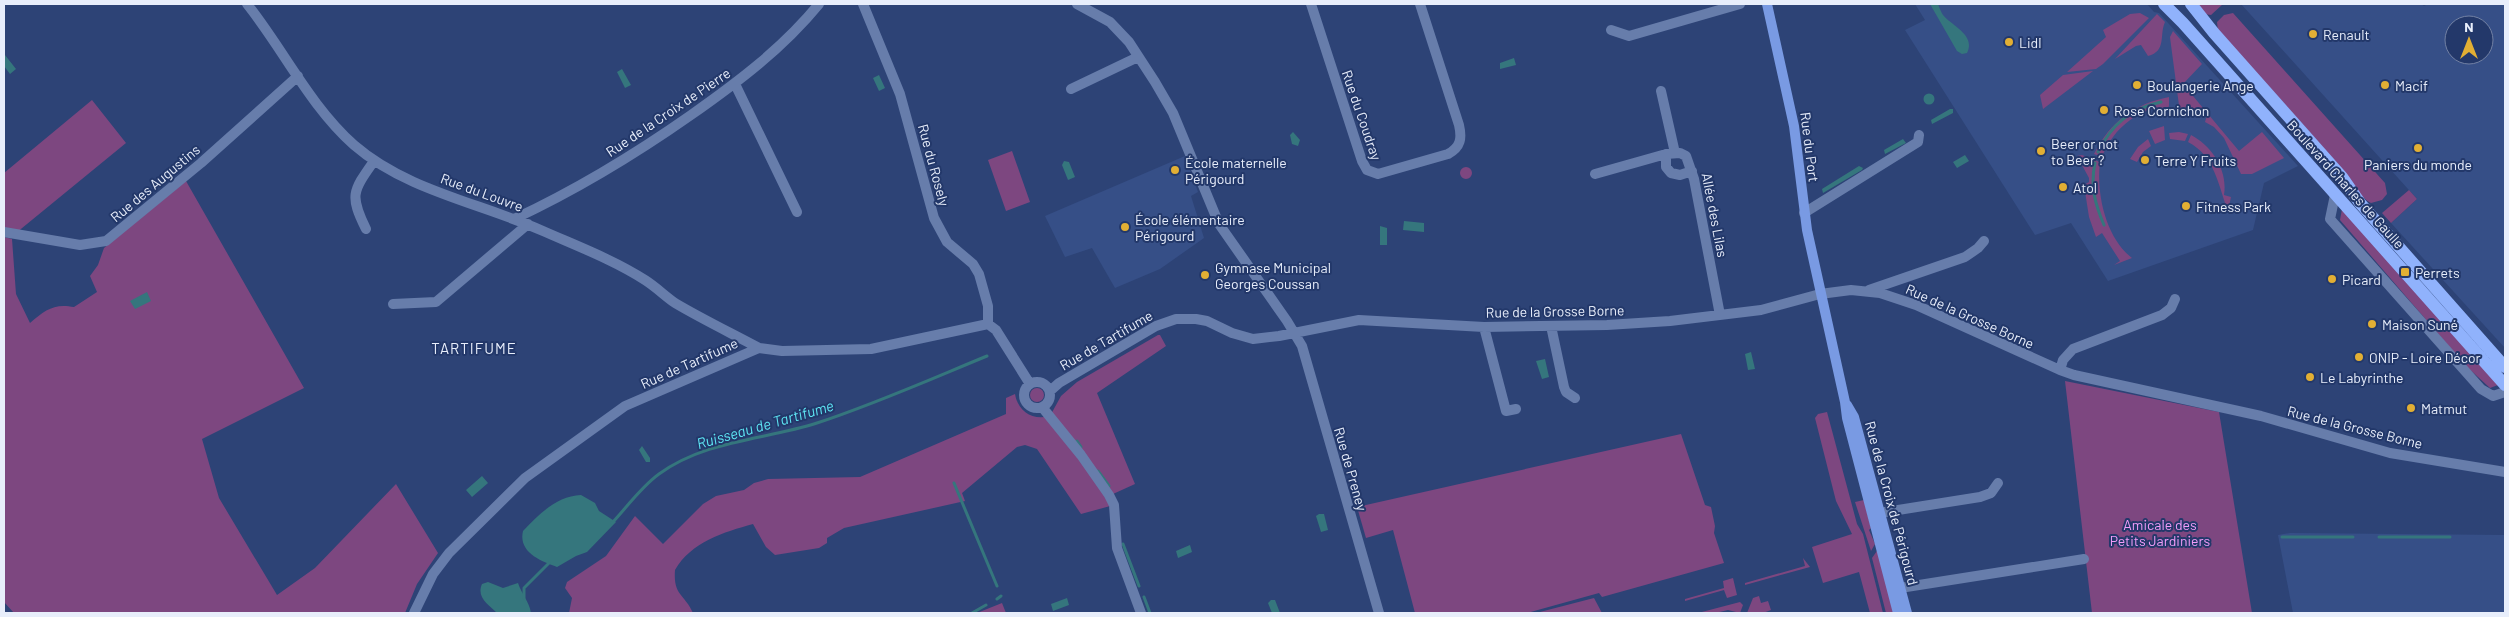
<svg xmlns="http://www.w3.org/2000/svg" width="2509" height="617" font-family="Barlow,sans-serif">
<rect width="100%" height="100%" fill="#2d4376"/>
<path fill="#364f87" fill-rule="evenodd" d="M1915,4H2147L2154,12L2159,13L2298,166L2264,183L2253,230L2108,281L2071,223L2035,235L1905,30L1925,20Z
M2241,4H2421L2424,6L2428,4H2505V348L2391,223L2417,199ZM2454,25H2484V55H2454Z
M1185,156L1198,192L1191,196L1204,238L1160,269L1115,288L1092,248L1065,257L1045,216Z
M2290,533L2505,535V613H2293L2278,535Z"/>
<path fill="#7d4780" d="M2198,4H2223L2211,15L2204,14Z
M2140,13L2149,18L2103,64L2096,69L2067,72L2106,37L2103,30L2130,14Z
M2233,13L2385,183L2387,194L2382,200L2371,203C2360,198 2348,176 2339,165C2299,120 2259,75 2218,31L2217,22L2224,15Z
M2157,14L2165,22C2159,35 2167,51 2148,56L2141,45L2136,46L2115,59Z
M2173,31L2202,64L2183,84L2239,151L2262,132L2284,158L2252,174H2241L2224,138L2214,127L2205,122L2207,115L2187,109L2185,116L2180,113L2171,45L2170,37Z
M2093,71L2043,109L2040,95L2063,75Z
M2169,97V106L2166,111L2157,115L2154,108C2130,116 2112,132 2102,157L2094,154C2110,122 2134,104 2169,97Z
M92,100L126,143L16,233L4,229V173Z
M2164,126L2165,140L2155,144L2149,131Z
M2179,132L2188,134L2185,141L2170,139L2169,133Z
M2191,135C2212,146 2228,170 2224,195L2231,197L2228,211C2218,185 2215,156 2188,142Z
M2148,139L2151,146L2143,152L2137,162L2130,159L2138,147Z
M1012,151L1030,202L1006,211L988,160Z
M2082,155L2100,162C2096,194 2106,238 2132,258L2114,265L2120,261L2102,233L2096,237L2089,217L2084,185L2089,182V178L2077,156Z
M1460 173a6 6 0 1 1 12 0a6 6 0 1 1-12 0Z
M186,181L304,388L202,439L219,498L277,595L315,568L396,484L438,553L417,584L405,613H14L4,602V237L12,239L16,294L30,323C45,310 54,303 74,307L97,292L90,276L98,265L104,248Z
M2409,190L2417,199L2391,223L2382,213Z
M2342,209L2498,385L2490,388L2466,366L2340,220Z
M1158,335H1160L1166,346L1097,393L1135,484L1113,494L1114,505L1081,514L1037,449L1025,445L1017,447L962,493L965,501L844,528L827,538V543L819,548L775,555L766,547L753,524C724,532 691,542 675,570C673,596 685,594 693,613H569L572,598L565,588L567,582L606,556L635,516L663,544L703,504L716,496L744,490L754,483L768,479L860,477L1006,414V398L1015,394C1018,412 1033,421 1050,416L1061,396L1077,382Z
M2065,381L2219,412L2252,613H2092Z
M1030 395a7 7 0 1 1 14 0a7 7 0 1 1-14 0Z
M1827,412L1857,524L1863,534L1883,613H1870L1859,572L1823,583L1812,547L1852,534L1836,501L1815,418L1818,414Z
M1681,434L1705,505L1711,507L1715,526L1714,533L1724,563L1602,597L1599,593L1527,613H1415L1393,530L1366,538L1357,507Z
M1864,500L1871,528L1869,530L1875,544L1871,551L1855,502Z
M1879,548L1896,613H1886L1872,558Z
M1803,558L1810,567L1745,585V583L1805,566Z
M1733,578L1737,595L1727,598L1724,590L1685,601V599L1724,588L1723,581Z
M1759,596L1761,603L1768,601L1771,610L1763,613H1747L1753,598Z
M1594,598L1602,613H1536Z
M1740,602L1743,605L1740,613L1728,610L1715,613H1698Z
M1002,603L1006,613H977Z"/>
<path fill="#35767d" d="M1930,4H1938C1939,7 1941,12 1943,15C1952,26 1976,35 1967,53L1962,54L1957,51Z
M5,55L16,69L10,74L4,66Z
M1514,58L1516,65L1500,69V63Z
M622,69L631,85L625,88L617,72Z
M879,75L885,88L879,91L873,78Z
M1923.5 99a5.5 5.5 0 1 1 11 0a5.5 5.5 0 1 1-11 0Z
M1950,109H1953V113L1932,124L1931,120Z
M1293,132L1300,140L1298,146L1292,144L1290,135Z
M1903,139L1906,143L1885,154L1884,150Z
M1965,155L1969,161L1957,168L1953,162Z
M1064,161L1069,162L1075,177L1068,180L1062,165Z
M1859,166L1863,168L1862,170L1823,193L1822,189Z
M1404,221L1424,223V232L1403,230Z
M1380,226L1387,228V245H1380Z
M147,292L151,301L135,309L130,301Z
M1751,352L1755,369L1748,370L1745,354Z
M1545,359L1549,377L1542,379L1536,361Z
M642,446L650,458V462H646L639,450Z
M482,476L488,483L472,497L466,490Z
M581,495L595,503L599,511L616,522L587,552L576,556L557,567C540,561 518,552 523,531C539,514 557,496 581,495Z
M1319,514H1324L1328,530L1321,532L1316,516Z
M1190,545L1192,552L1178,558L1176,551Z
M488,582L503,588L518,583C522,595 529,601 531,613H497C489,605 476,598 482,584Z
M1067,598L1069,605L1053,611L1051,604Z
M1271,600H1275L1280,613H1272L1268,603Z"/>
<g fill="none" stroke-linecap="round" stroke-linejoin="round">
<path stroke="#35767d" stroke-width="3" d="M2098,152C2112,124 2130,109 2161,102
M2095,163C2090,186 2095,204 2104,225
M1077,441L1081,447
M1098,471L1109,486
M954,483L997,586
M612,523C627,507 641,487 659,474C706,440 764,440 817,423C875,404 931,379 987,356
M2282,537H2353
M2379,537H2450
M1123,544L1139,586
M1144,597L1150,613
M524,598V588L549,563
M997,599L1001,596
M972,613L986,605"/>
<path stroke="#677dab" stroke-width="10" d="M247,4C283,49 310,106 354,145C407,191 481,203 543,231C577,246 614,260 645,280C656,287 665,296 675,303C702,319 731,333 759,348
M863,4L900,94L934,218L947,242L973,264L979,274L988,306V324
M1077,4L1110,22L1129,42L1155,82L1173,113L1219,224L1287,321L1302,346L1379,613
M1311,4L1362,161L1367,170L1378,174L1448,154C1461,147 1462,138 1459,125L1420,4
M1611,30L1629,36L1740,4
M735,84L797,212
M1071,89L1138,57
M1661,91L1675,153
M1666,154V167L1671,173L1680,175L1692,171
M1595,174L1666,154L1680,153L1686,156L1694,179L1720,315
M2335,195L2330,219L2481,389L2493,396L2505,392
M1804,213L1918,142L1919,135
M514,219C576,190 634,155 691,115C738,82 783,48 819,4
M366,229C349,195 353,191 374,161
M4,232L80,245L106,241L201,163L298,76
M1869,290L1965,257L1978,248L1984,241
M393,304L436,302L528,224
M1551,326L1564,387L1566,392L1575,398
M1484,327L1506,411L1516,409
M2060,370L2063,360L2073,349L2162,315L2171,308L2175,299
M1024 395a13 13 0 1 1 26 0a13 13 0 1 1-26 0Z
M1050,391L1059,383L1156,326L1176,319H1196L1207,321L1232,333L1253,339L1279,336L1359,320L1484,327L1607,325L1670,321L1761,310L1820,294L1851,290L1880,293L1916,305L2060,370L2074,375L2261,416L2390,453L2505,472
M1042,407L1081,455L1109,495L1114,505L1117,548L1141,613
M1873,514L1980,497L1991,493L1998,483
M1900,588L2084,559
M414,613L433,574L449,553L525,478L625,406L759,348L782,351L871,349L988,324L996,330L1030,384"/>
<path stroke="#799ae3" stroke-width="10" d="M1767,4L1794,126L1807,230L1845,402L1847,418L1898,613
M1847,405L1854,417L1907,613"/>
<path stroke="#90b2fc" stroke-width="12" d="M2164,4L2183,23L2505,385
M2191,4L2214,33L2342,177L2360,203L2505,367"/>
</g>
<g fill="#e2af34" stroke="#23386a" stroke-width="2">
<circle cx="2313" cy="34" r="5"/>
<circle cx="2009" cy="42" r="5"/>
<circle cx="2137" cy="85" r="5"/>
<circle cx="2385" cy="85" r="5"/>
<circle cx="2104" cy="110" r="5"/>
<circle cx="2418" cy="148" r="5"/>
<circle cx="2041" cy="151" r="5"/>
<circle cx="2145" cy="160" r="5"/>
<circle cx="1175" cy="170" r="5"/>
<circle cx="2063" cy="187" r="5"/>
<circle cx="2186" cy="206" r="5"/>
<circle cx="1125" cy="227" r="5"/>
<rect x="2400" y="267" width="10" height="10" rx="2.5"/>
<circle cx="1205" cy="275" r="5"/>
<circle cx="2332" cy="279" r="5"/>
<circle cx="2372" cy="324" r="5"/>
<circle cx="2359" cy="357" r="5"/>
<circle cx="2310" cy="377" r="5"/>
<circle cx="2411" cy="408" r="5"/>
</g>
<g text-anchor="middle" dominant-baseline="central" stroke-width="4" stroke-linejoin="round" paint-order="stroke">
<g font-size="14" fill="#e8eefb" stroke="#23386a" text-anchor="start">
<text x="2323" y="34">Renault</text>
<text x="2019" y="42">Lidl</text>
<text x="2147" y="85">Boulangerie Ange</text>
<text x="2395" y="85">Macif</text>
<text x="2114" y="110">Rose Cornichon</text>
<text x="2051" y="143">Beer or not<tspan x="2051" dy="16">to Beer ?</tspan></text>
<text x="2155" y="160">Terre Y Fruits</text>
<text x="1185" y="162">École maternelle<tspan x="1185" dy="16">Périgourd</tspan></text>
<text x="2418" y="164" text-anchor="middle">Paniers du monde</text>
<text x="2073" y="187">Atol</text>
<text x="2196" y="206">Fitness Park</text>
<text x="1135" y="219">École élémentaire<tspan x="1135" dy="16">Périgourd</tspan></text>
<text x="1215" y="267">Gymnase Municipal<tspan x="1215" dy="16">Georges Coussan</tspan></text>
<text x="2415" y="272">Perrets</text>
<text x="2342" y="279">Picard</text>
<text x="2382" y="324">Maison Suné</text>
<text x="2369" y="357">ONIP - Loire Décor</text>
<text x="2320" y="377">Le Labyrinthe</text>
<text x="2421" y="408">Matmut</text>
</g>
<g font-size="14" fill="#e8eefb" stroke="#23386a">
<text transform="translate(668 112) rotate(-34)">Rue de la Croix de Pierre</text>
<text transform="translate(1362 115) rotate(71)">Rue du Coudray</text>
<text transform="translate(1810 147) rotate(83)">Rue du Port</text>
<text transform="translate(934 165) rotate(75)">Rue du Rosely</text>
<text transform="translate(155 183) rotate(-40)">Rue des Augustins</text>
<text transform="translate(2346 184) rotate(48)">Boulevard Charles de Gaulle</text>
<text transform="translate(482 192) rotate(20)">Rue du Louvre</text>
<text transform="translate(1715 215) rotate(79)">Allée des Lilas</text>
<text transform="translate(1555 311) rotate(-1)">Rue de la Grosse Borne</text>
<text transform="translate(1970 316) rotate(24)">Rue de la Grosse Borne</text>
<text transform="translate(1106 340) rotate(-30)">Rue de Tartifume</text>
<text transform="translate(689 363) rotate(-24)">Rue de Tartifume</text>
<text transform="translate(2355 427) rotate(14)">Rue de la Grosse Borne</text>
<text transform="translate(1351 469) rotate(74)">Rue de Preney</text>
<text transform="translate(1892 503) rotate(75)">Rue de la Croix de Périgourd</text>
</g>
<g font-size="14" fill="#f39cf9" stroke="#23386a">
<text x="2160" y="524">Amicale des<tspan x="2160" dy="16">Petits Jardiniers</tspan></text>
</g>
<g font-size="15" letter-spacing="1" fill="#e8eefb" stroke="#23386a">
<text x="474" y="348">TARTIFUME</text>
</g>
<g font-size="15" font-style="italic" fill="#5ee5f3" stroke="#23386a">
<text transform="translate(765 424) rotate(-16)">Ruisseau de Tartifume</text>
</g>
</g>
<rect width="2509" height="617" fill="none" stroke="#e8eefb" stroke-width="10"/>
<g transform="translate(2469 40)"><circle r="24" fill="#23386a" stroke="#7281a4"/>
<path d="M0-4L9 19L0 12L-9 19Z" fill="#e2af34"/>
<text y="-8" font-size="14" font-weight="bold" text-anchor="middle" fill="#e8eefb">N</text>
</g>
</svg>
